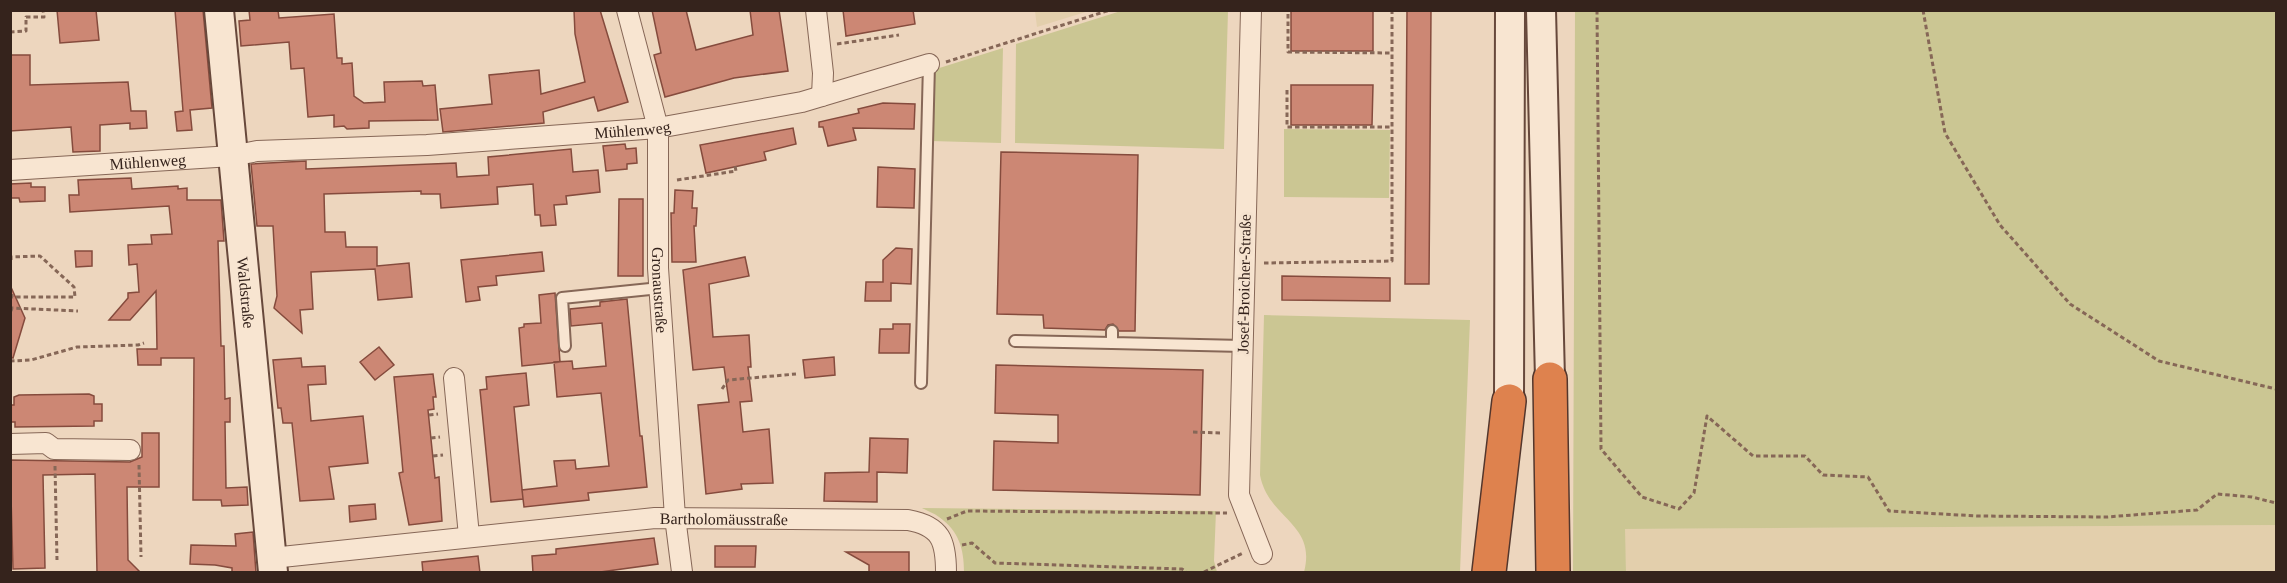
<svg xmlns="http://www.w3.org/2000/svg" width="2287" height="583" font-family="Georgia,serif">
<rect width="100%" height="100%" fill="#edd6be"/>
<path fill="#e3cfac" d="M1035,11V10L1089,11L1037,27Z
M2276,525V572H1626L1624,529Z"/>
<path fill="#cbc693" d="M1124,10L1228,11L1224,149L1015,143L1016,44Z
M1575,11H2276V525L1625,529L1626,572H1573Z
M1003,48L1001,143L931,141L933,70Z
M1284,129L1390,130L1389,198L1284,197Z
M1264,315L1470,320L1460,572H1304C1317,523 1268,519 1260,475Z
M922,508L1216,511L1214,561L1217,572H964C964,549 959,531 939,517C934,513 927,511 922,508Z"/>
<path fill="#cc8774" stroke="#854b3d" stroke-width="1.5" d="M57,10H96L99,40L60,43Z
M175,10H203L212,108L190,110L192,130L177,131L175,112L183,111Z
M249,10H278L279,18L334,14L337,58H342V64L352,63L354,96L364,103L385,102L384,82L422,81L423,86L435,85L438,120L369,121V128L347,129L344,126L334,127V115L308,117L304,68L291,69L289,42L241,46L239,21L250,20Z
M574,10H600L628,102L598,111L594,97L543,112L544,123L443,132L440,109L492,104L489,75L539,70L541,94L585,82L575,34Z
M652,10H686L696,50L753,35L750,10H779L788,71L734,78L665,97L654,55L661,53Z
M843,10H913L915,24L846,36Z
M1407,10H1431L1429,284H1405Z
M1291,11H1373V51H1291Z
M10,55H30V85L128,82L131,111H146L147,128L130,129V123L100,125V151L73,152L71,127L10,131Z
M1291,85H1373L1372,125H1291Z
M883,103L915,104L914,129L853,128L856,140L828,146L823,127H819V122L859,113L858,109Z
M793,128L796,144L764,152L766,160L706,173L700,145Z
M625,144L626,149L636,148L637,163L627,164V169L606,171L603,146Z
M571,149L573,172L598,170L600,192L566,196L567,204L554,205L556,225L541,226L540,215H535L533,184L497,187L498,204L441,208L440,194H421V191L324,194L325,232H345L346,247H377V266L409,263L412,297L378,300L375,269L311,272L313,309L300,310L302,333L274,308L277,296L273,226H257L251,164L306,161V169L456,163L457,177L489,175L488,157Z
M1001,152L1138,155L1135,331H1119L1113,324L1108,325L1105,330L1044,328L1043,315L997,314Z
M878,167L915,169L914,208L877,207Z
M131,178L132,189L178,186V189L187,188V200H221L224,241H218L221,346H224L225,399L230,398V422H225L226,488L247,487L248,505L222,506L221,500H193L194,358H161V365H138L137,349H157L156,291L130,320H109L128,298V293L139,292L137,264L129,265L128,245L152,244L151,235L172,234L169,206L70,212L69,195H79L78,180Z
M31,183V187H45V201L20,202L19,198H10V184Z
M675,190L693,191L692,208H697L696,226H694L696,262H672L671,213H674Z
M619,199H643V276H618Z
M896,248L912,249L911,284L891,283V301H865L866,282H883V260Z
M75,251H92V266L76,267Z
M542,252L544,271L496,276L497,285L478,287L480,300L466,302L461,260Z
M745,257L749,276L709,284L713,337L749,335L751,367H748L752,401L740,402L743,432L769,429L773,483L741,484L742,489L706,494L698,405L729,402L724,367L693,370L683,270Z
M1282,276L1390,278V301L1282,300Z
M10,285L25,318L13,358L10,357Z
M555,293L560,362L522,366L519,328L524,327V324L541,323L539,295Z
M627,299L640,436H642L647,487L588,493L589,500L524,507L522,490L557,486L554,461L575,460L576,469L609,466L601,393L557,397L554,362L572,361L573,369L606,366L602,323L571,326L570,309L600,306V302Z
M893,324H910L909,353H879L880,329H893Z
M379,347L394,365L375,380L360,362Z
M834,357L835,375L805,378L803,360Z
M301,358L302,367L325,366L326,384L308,385L311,421L363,416L368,463L329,467L334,499L300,501L292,423H283L281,408H278L273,360Z
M996,365L1203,370L1200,495L993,490L994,441L1058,443V415L995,413Z
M526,373L529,405L514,407L523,499L491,502L480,390L487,389L486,377Z
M433,374L436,397H433L434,409L428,410L435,478L439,477L442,521L409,525L399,473L403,472L394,377Z
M89,394L94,396V404H102V421H94V426L15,427V422H10V405H14V397L19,395Z
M142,433H159V487H127L128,560L140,572H97L95,474L43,475L45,568L13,569L10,460L130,462L142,457Z
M870,438L908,439L907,473L877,472V502L824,501L825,473L869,472Z
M375,504L376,519L350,522L349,506Z
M253,532L256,573H232V568L215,565L190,564L191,545L236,546L235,534Z
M654,538L658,564L593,573H533L532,556L556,554V549Z
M715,546H756L755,567H715Z
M846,552H909V573H869V565Z
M478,556L480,573H423L422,562Z"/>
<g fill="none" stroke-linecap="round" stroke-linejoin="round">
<g stroke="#866757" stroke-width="14">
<path id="lane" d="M1112,331V343L1243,346
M1015,341L1112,343
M565,346L562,298L660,288
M921,383L929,64"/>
</g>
<g stroke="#866757" stroke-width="22">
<g id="street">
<path id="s1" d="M627,10L658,128V268L675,517L682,572"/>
<path d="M816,10L823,73L822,96"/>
<path d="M1251,10L1239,495L1262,554"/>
<path id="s2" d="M10,170L232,156L257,151L427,145L658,128L802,102L929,64"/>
<path d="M454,378L469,536"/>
<path d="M10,444L46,443L54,449L130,450"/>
<path id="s3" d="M272,558L655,518L908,520C941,526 946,541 946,572"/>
</g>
</g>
<g stroke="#67483b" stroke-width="32">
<g id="secondary">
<path id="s4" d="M219,10L273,572"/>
<path d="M1541,10L1550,379"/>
<path d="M1509,401L1510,10"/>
</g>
</g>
<g stroke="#53362c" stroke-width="36">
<path id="highway" d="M1550,379L1553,572
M1489,572L1509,401"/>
</g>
<path stroke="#866757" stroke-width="3" stroke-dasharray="4.5 3" stroke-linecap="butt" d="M1597,10L1601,449L1642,497L1679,509L1694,493L1707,416L1753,456H1805L1823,475L1868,477L1889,511L1977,516L2107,517L2197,510L2217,494L2252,497L2276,503
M1923,10L1945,133L2000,225L2070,304L2159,361L2276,389
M1288,14V52L1392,53
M10,32L26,31V17H44L43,10
M837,44L899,35
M946,62L1110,10
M1287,90V127H1392
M677,180L736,171L735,166
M11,260V257L40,256L74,287L75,297H12V294
M1264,263L1392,261V10
M11,311L12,308L78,311
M10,361L31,360L77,347L138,345L144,343
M722,389L728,380L796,374
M429,415L438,414
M1193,432L1221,433
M431,438L440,437
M433,456L443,455
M139,465L141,557
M55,466L57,560
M947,519L967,511L1227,513
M962,545L972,543L995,563L1182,569L1186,572
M1204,572L1243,553"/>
<use href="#lane" stroke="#f8e5d1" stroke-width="10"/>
<use href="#street" stroke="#f8e5d1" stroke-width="20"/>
<use href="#secondary" stroke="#f8e5d1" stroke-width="28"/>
<use href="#highway" stroke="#de824e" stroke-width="33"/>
</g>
<g text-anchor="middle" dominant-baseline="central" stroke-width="6" stroke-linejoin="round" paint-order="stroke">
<g font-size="16" fill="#35231c" stroke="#f5e2ce">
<text stroke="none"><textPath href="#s2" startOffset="624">Mühlenweg</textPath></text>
<text stroke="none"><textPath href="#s2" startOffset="138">Mühlenweg</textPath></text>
<text transform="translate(1244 284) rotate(-89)">Josef-Broicher-Straße</text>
<text stroke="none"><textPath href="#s1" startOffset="284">Gronaustraße</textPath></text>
<text stroke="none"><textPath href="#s4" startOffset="284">Waldstraße</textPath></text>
<text stroke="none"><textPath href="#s3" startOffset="454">Bartholomäusstraße</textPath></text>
</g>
</g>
<rect width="2287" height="583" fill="none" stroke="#35231c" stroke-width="24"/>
</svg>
